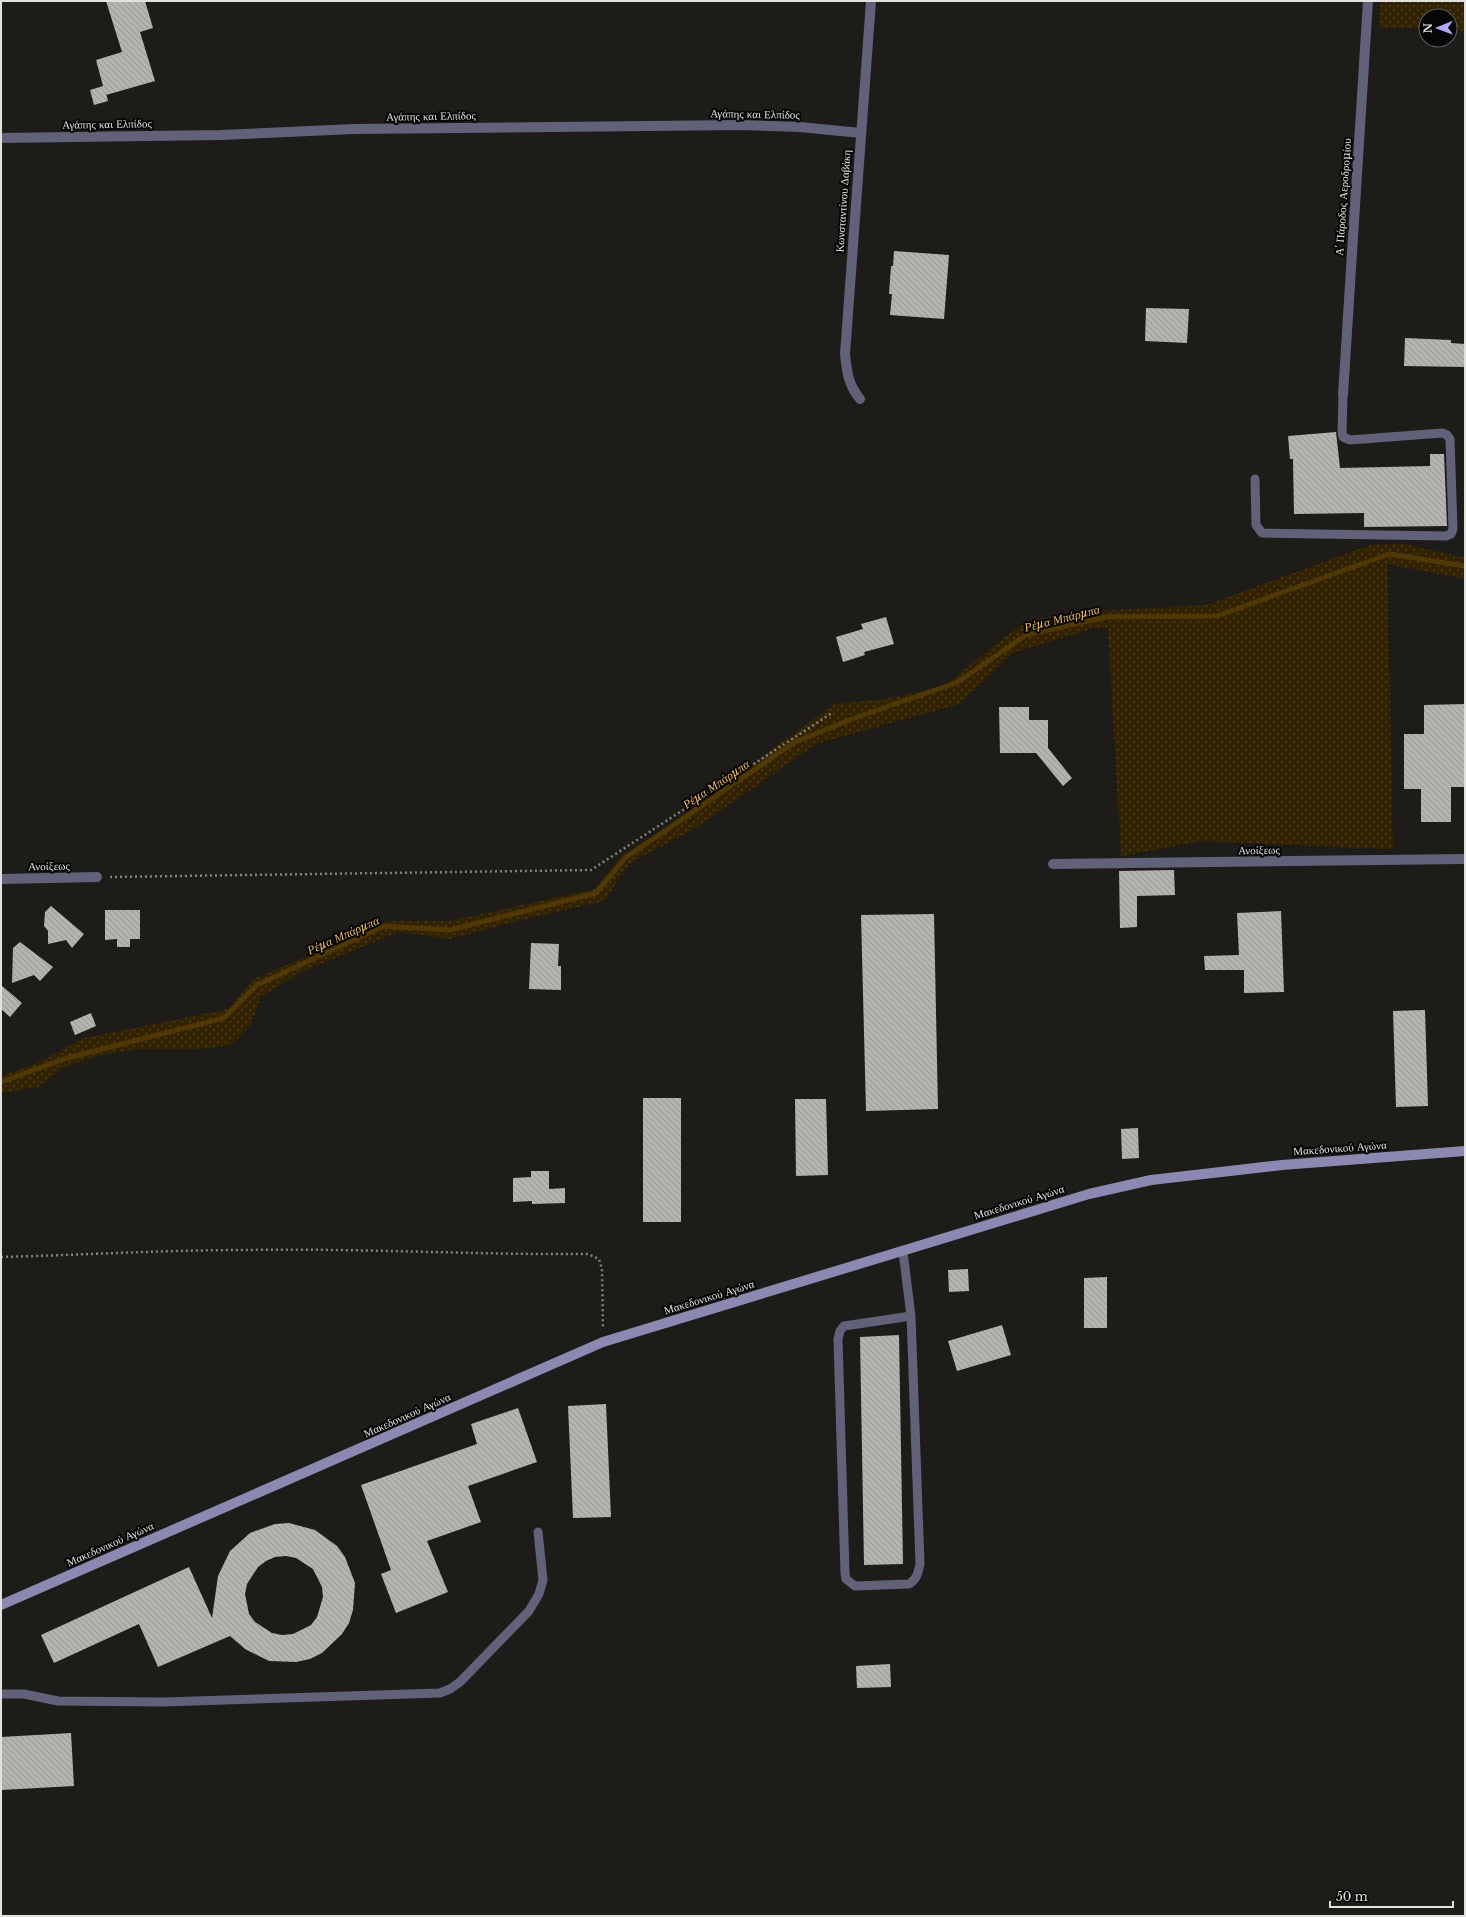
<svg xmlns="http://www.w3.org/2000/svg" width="1466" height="1917" font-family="'Libre Baskerville',serif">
<defs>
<pattern id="grass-dots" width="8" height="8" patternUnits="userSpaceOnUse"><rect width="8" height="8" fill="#332201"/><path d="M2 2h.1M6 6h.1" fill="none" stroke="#504226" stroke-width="1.8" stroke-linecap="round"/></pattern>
<pattern id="building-back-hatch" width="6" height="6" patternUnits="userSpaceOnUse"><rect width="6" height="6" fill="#b5b3b0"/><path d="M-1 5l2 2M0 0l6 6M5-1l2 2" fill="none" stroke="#999795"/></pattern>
</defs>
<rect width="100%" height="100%" fill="#1d1c19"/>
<path fill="url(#grass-dots)" d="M1380,1H1465V31L1450,30V16H1426V29L1379,27Z
M1406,544L1465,558V579L1387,564L1393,849L1201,841L1121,856L1108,628H1094L1013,653L959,704L816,744L697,827L629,864L604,901L509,923L451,939L398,932L299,973L261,997L251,1024L231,1045L198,1049H137L100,1055L64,1067L38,1087L1,1093V1076L33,1065L84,1038L228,1009L254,979L389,921H449L595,889L622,855L704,805L774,747L835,704L884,699L941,688L1027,620L1098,611L1206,605L1370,545Z"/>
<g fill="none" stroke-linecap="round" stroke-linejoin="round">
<path stroke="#4f3806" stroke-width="5" d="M1,1082L67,1058L224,1018L257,985L384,926L450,930L596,893L625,858L795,742L852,719L958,682L1026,635L1106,617L1217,616L1389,554L1465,566"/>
</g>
<path fill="url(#building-back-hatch)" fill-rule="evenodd" d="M106,1H145L153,28L140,32L155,81L106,95V93L108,101L94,105L90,90L103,86L96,60L122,52Z
M894,251L949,255L944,319L890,315L892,294H889L891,266H893Z
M1146,308L1189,309L1187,343L1145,341Z
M1405,338L1451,340V343L1465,344V367L1404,366Z
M1336,432L1340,468L1430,466V454H1444L1447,526L1364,527V513L1294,514L1293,459H1290L1288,436Z
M886,617L894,644L864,652L865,655L843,662L836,637L863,629L861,624Z
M1465,704V787H1451V822H1421V789H1404V734H1424V705Z
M999,707H1029V720H1048V748L1072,778L1063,786L1036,753H1000Z
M1174,870L1175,895L1137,896V927L1120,928L1119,871Z
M51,906L84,934L72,948L66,940L48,944V931L44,926L45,912Z
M105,910H140V939H130V947H117V939L105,940Z
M1281,911L1284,992L1244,993V970H1205L1204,956L1239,955L1237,913Z
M934,914L938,1109L866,1111L861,915Z
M20,942L53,967L40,981L34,975L12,983L13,948Z
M531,943L559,944L558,966H561V990L529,989Z
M1,985L22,1003L10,1017L1,1009Z
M1425,1010L1428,1106L1396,1107L1393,1011Z
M91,1013L96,1026L75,1035L70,1022Z
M643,1098H681V1222H643Z
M795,1099H826L828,1175L796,1176Z
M1138,1128L1139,1158L1122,1159L1121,1129Z
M531,1171H549V1189L565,1188V1203L532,1204V1201L513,1202V1178L531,1177Z
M968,1269L969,1291L949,1292L948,1270Z
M1107,1277V1328H1084V1278Z
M1002,1325L1011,1355L957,1371L948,1341Z
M899,1335L903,1564L864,1565L860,1337Z
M606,1404L611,1517L573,1518L568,1406Z
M518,1408L537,1462L468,1486L481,1522L427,1541L448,1592L396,1613L381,1574L391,1570L361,1485L477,1444L471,1424Z
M289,1523L315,1530L337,1546L345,1557L355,1583L353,1610L349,1623L342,1634L322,1653L310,1659L296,1662L269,1661L245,1649L230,1636L158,1667L139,1624L54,1663L41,1635L189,1567L212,1618L218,1576L230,1551L250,1533L275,1524ZM286,1556L296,1558L313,1569L322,1587L323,1597L317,1617L311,1625L293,1634L282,1635L272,1633L255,1622L249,1614L245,1594L247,1584L258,1567L266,1561L275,1557Z
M890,1664L891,1687L857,1688L856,1666Z
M71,1733L74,1786L1,1790V1737Z"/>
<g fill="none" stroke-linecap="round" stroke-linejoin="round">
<path stroke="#848381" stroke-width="2.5" stroke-dasharray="2 3" stroke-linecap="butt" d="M110,877L591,870L832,713
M1,1257C83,1255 164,1250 246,1250C360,1248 474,1255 588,1254L599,1259L602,1269L603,1329"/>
<path stroke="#62617a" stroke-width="9" d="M1255,479L1256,525L1262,533L1446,536L1451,534L1453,529L1450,439L1447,435L1442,433L1350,440L1343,437L1342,432L1343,395
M903,1252L911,1316L920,1564C918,1573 917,1579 909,1584L855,1586L846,1579L845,1573L838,1339L840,1331L844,1326L911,1316
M1,1694H24L58,1701L164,1702L440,1693L450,1689L460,1682L529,1611L539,1594L543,1580L538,1532"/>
<path stroke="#62617a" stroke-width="10" d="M1,138L221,135L354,129L741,125L800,127L861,133
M1343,395L1368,1
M860,399C848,384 847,373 845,354L871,1
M1053,864L1465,859
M1,879L97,877"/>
<path stroke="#8b89b1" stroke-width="10" d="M1,1605L603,1342L1089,1194L1151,1180L1282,1165L1465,1151"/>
</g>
<g text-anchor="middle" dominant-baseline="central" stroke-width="4" stroke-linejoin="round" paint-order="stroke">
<g font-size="11" fill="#e2e1df" stroke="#070606">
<text transform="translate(755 114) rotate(1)">Αγάπης και Ελπίδος</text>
<text transform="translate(431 116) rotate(-1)">Αγάπης και Ελπίδος</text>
<text transform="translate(107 124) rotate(-1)">Αγάπης και Ελπίδος</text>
<text transform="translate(1343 197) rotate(-86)">Α' Πάροδος Αεροδρομίου</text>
<text transform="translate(843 201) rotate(-86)">Κωνσταντίνου Δαβάκη</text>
<text transform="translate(1259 850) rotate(-1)">Ανοίξεως</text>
<text transform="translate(49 866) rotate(-1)">Ανοίξεως</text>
<text transform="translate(1340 1148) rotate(-4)">Μακεδονικού Αγώνα</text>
<text transform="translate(1019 1202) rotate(-17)">Μακεδονικού Αγώνα</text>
<text transform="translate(709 1297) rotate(-17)">Μακεδονικού Αγώνα</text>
<text transform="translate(407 1415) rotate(-24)">Μακεδονικού Αγώνα</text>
<text transform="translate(110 1544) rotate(-24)">Μακεδονικού Αγώνα</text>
</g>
<g font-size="12" font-style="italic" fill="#ebbc65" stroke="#070606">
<text transform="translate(1062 618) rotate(-14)">Ρέμα Μπάρμπα</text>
<text transform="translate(716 784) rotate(-34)">Ρέμα Μπάρμπα</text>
<text transform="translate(343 935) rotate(-24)">Ρέμα Μπάρμπα</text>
</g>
</g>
<rect width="1466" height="1917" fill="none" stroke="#e2e1df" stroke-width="4"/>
<g transform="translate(1438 28) rotate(269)"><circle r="19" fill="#070606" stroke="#5f5e5d"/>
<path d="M0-3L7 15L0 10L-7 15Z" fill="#b3adf9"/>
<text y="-6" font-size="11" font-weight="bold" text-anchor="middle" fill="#e2e1df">N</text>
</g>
<path d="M1330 1901v6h123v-6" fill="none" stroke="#e2e1df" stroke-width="2"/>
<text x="1336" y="1901" font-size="12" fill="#e2e1df" stroke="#070606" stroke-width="3" paint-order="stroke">50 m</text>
</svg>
